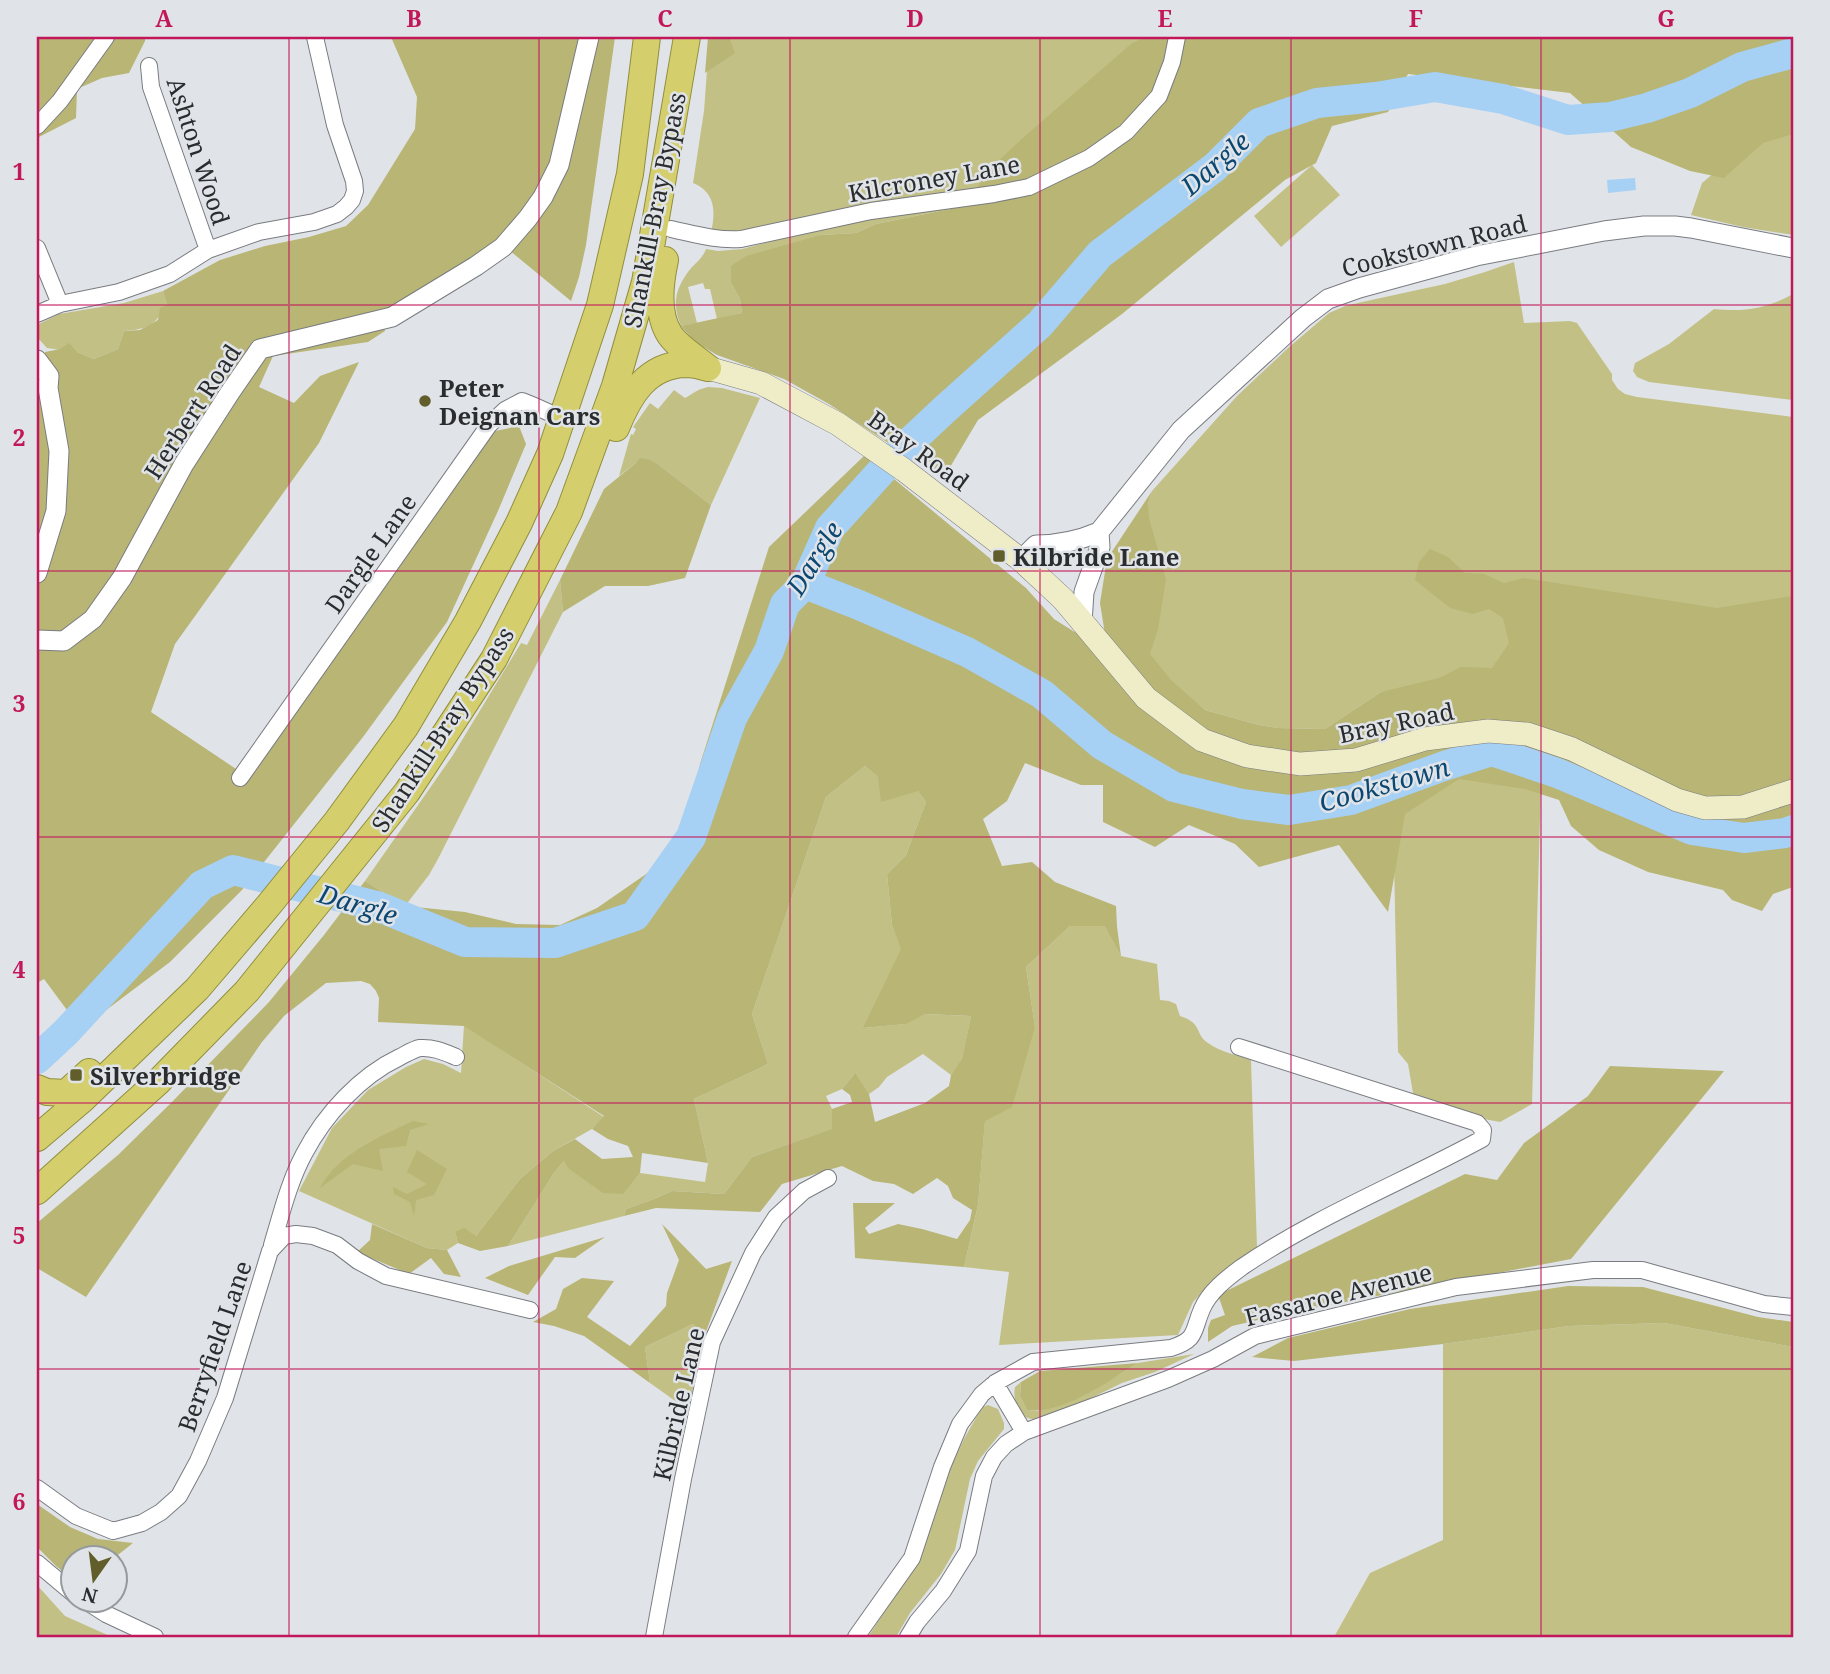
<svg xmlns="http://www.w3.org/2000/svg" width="1830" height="1674" font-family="'Noto Serif',serif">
<rect width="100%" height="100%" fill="#e0e4e8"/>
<path fill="#c2c085" d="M714,37H1153L975,191L739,232H711C716,211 715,192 693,183L704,111L709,43Z
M1793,110V235L1743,227L1691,215L1702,183L1787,111Z
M1312,165L1340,195L1281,247L1254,216Z
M965,202L960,207L876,224L856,233L821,235L731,283L740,299L742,313L717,319L710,289H705L703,283L688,287L697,323L681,326C671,303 676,286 692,267C698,261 703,257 706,249L718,251L742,249L855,220Z
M1514,262L1524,323L1570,321L1577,323L1612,374V380L1618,389L1625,394L1637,397L1793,417V612L1510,672L1381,692L1325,729L1278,728L1259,725L1205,710L1143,658L1148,504L1152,491L1237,396L1288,348L1329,313L1345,306L1362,302L1445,284L1485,272Z
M163,291L167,305C154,326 148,329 124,331L118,349L94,359L77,352L47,348L37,337V325L59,314L124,303Z
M1793,294V400L1649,382L1637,377L1633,371L1635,363L1669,344L1714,309C1745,312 1766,309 1793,294Z
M708,387L722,388L760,398L711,505L659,465L637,462L619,476L630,437L631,434L633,435L636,429L633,427L650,403L658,409L674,390L685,398C695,393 695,390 708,387Z
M560,580L563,612L438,859L429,875L405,906L365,881L453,755L521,643L527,645Z
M865,766L878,777L918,791L926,802L906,855L887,874L892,925L902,949L864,1028L905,1024L924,1014L971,1016L962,1060L951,1075L923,1054L887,1077L879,1087L869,1094L854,1074L842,1089L826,1096L832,1109L833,1129L752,1157L724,1194L672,1191L654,1199L626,1209L624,1216L508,1246L554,1173L564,1161L623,1193L640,1173L705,1182L708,1163L694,1099L768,1064L752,1014L826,797Z
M1456,768L1541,782L1532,1104L1500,1122L1484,1119L1418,1100L1413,1093L1408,1064L1398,1052L1393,815Z
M1105,925L1121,956L1157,964L1160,1000L1169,1001L1176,1004L1180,1016C1204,1024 1194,1034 1208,1043C1220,1052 1237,1055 1251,1060L1257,1248L1208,1286L1193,1302L1178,1335L999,1345L1009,1272L964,1267L978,1205L985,1120L1035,1027L1026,967L1070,926Z
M464,1025L604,1117L592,1129L553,1151L520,1179L476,1236L455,1232L458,1243L447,1250L427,1248L299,1191L332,1128L368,1090L406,1067L424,1059L443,1064L461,1073Z
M1664,1323L1793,1347V1637H1334L1370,1573L1443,1540V1344L1569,1326Z
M693,1324L704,1337L688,1410L650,1383L645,1347Z
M1194,1354L1155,1372L1122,1383L1085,1401L1036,1419C1020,1421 1012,1401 1015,1387L1021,1382L1020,1396L1027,1410L1038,1411L1114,1378L1138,1363Z
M988,1405L998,1409L1004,1423V1429L978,1461L970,1479L955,1550L941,1574L910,1613L896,1637H868L915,1565L947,1475L964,1439L977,1416L983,1407Z
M37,1585L65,1616L112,1637H37Z"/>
<path fill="#b8b575" d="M37,37H145V41L129,73L102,78L77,89L76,118L37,138Z
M391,37H615L586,245L579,277L571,301L509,250L382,314L385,331L368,342L273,356L259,387L294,403L320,376L359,362L319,443L175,644L151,712L248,777L495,431L519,426L526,444L498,511L447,622L363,737L242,890L170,962L81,1029L44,979L37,983V374L43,366L45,352L60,349L69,343L77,352L94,359L118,349L124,331L140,330L158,320L160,308L167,305L163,291L220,260L265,246L309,237L346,226L368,205L415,129L417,97Z
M708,37H729L735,53L705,73Z
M1145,37H1793V134L1763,143L1724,178L1690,171L1631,147L1570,93L1408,74L1388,112L1332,126L1316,163L1285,180L1122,314L978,420L943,479L829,404L784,379L717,355L695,342L681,326L742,313L740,299L731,283V266L746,256L821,235L856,233L876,224L960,207L975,191L988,171L1025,136L1131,44Z
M865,455L1026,588L1054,619L1108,653L1100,603L1107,559L1152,491L1148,504L1149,518L1166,579L1158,629L1150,654L1171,680L1205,710L1259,725L1278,728L1325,729L1381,692L1439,678L1461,667L1492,668L1509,643L1503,618L1489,609L1473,614L1450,608L1415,580L1419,562L1430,549L1448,557L1465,573L1484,574L1504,583L1524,578L1717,608L1793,596V887L1773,894L1762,911L1732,900L1723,890L1648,872L1599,850L1571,826L1559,800L1525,789L1459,779L1405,814L1388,912L1339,845L1259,867L1235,844L1189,825L1155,847L1103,822V785H1081L1025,763L1007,801L983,819L1002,866L1032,862L1055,882L1116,906L1117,927L1121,956L1105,926H1070L1026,967L1035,1027L1012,1107L985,1121L978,1205L964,1267L855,1258L853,1203H895L865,1228L869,1234L898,1224L922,1229L957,1239L970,1220L972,1210L953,1198L948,1186L937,1178L913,1194L894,1184L873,1181L842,1166L782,1184L760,1212L656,1208L624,1216L626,1209L654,1199L672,1191L724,1194L752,1157L832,1129V1109L852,1102L850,1095L842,1089L855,1073L869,1094L875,1122L925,1103L949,1086L951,1075L962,1059L971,1016L925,1014L906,1024L863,1028L901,949L892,925L887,874L906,855L926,802L918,791L881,802L878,777L865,766L826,797L752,1014L768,1064L694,1099L708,1163L642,1153L640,1173L623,1194L603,1193L568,1168L564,1161L554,1173L508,1246L480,1251L458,1243L455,1232L464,1228L476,1236L520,1179L553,1151L575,1139L602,1159L633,1157L628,1146L608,1139L592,1129L604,1116L464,1026L378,1022L379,998L376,991L370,984L361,981L326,983L284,1016L262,1042L86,1297L37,1268V1223L118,1155L171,1103L269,1002L324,935L365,881L405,906L465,912L516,924L560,925L597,908L649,872L688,817L700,764L769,547Z
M640,458L650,460L659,465L711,505L685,578L648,586H605L563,612L560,580L604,489L637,462Z
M1610,1066L1724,1071L1571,1259L1288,1313L1232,1326L1208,1342V1328L1211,1320L1225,1315L1218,1295L1465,1174L1497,1180L1524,1143L1588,1096Z
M413,1121L429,1124L410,1130L406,1146L379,1149L383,1171L353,1164L320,1188C338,1154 379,1137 413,1121Z
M417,1150L447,1169L434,1195L416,1200L414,1216L410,1202L394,1194L393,1187L407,1194L427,1184L407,1172Z
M372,1224L427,1248L447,1250L461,1277L444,1274L431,1258L409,1274L357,1252L370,1240Z
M662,1224L706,1269L732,1261L704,1337L693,1324L645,1347L650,1383L584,1336L554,1326L533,1322L556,1309L563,1289L582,1278L614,1281L587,1317L630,1346L666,1306L667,1293L679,1260Z
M605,1237L575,1258L555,1257L528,1295L485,1278L509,1266Z
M1568,1286L1643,1287L1758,1317L1793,1322V1347L1664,1323L1569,1326L1443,1344L1294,1361L1252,1357L1288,1338L1410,1309Z
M1138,1363C1109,1381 1061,1415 1027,1410L1020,1396L1021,1382L1040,1371Z
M37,1504L70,1527L98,1539L133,1543L114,1558H74L73,1580L56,1566L37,1547Z"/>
<path fill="#a7d0f5" d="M1635,178L1636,190L1608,193L1607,180Z"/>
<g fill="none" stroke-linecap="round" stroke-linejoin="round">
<path stroke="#a7d0f5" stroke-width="30" d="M805,584L859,605L967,652L1042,694L1102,745L1174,787L1242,804L1289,810L1351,800L1444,766L1492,751L1557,773L1692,830L1744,838L1785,833L1793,830
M37,1059L66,1032L202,885L233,870L377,906L465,942L555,943L635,916L691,837L732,718L769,651L785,604L805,584L830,528L896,455L944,410L1040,324L1100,254L1215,167L1259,123L1317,103L1376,97L1435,87L1503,99L1568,120L1610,117L1647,108L1690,93L1742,67L1793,53"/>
<g stroke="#797c80" stroke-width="18">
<path id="minor" d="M149,66L151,87L208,250
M37,126L60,101L106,37
M671,229C694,234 717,241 741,239L871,211L994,194L1029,187L1089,158L1126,132L1159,96L1172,62L1177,37
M37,248L60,304
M37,314L60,304L119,292L170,274L208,250L259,232L314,222L337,214L346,207L352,200L355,191L354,181L335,125L315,37
M240,778L489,425L505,410L522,401C536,406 549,413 563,419
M272,1245C281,1215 289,1182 304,1154C325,1114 360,1076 400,1057C406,1054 414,1049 420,1048C433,1047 444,1052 456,1057
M995,1383L1024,1432
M37,1488L76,1516L113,1531L142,1523L161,1512L179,1496L198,1461L225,1398L270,1251L284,1236L296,1234L313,1236L337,1245L358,1261L386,1276L530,1310
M37,1563L74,1594
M84,1600L106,1614L155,1637
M654,1637L683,1479L712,1342L753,1253L776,1217L804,1191L828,1178
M856,1637L912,1558L942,1467L960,1424L982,1394L995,1383L1033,1362L1171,1348C1198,1339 1192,1332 1202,1309C1209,1292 1227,1278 1242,1267C1317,1216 1403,1182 1482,1139L1483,1130L1477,1123L1239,1047
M908,1637L917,1622L943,1591L968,1551L984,1476L994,1457L1006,1444L1024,1432L1168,1379L1213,1359L1255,1336L1456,1287L1593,1270H1642L1764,1304L1793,1307"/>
</g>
<g stroke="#797c80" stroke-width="21">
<path id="tertiary" d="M37,360L49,376L48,388L59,451L56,511L37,573
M1021,560L1036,545C1059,545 1078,541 1099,532L1181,430L1303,318L1328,299L1359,288L1476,256L1604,231L1644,226H1675L1691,228L1793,248
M1082,623L1084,592L1100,547L1099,532
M37,640L64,641L93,619L122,578L184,464L229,394L260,349L392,317L476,266L503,247L528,218L543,197L559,165L589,37"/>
</g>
<g stroke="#797c80" stroke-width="24">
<path id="secondary" d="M708,368L761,383L838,424L904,470L1021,560L1063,599L1146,698L1202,740L1247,756L1300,764L1356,760L1425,739L1488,731L1527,734L1572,749L1677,800L1705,808L1743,807L1793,791"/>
</g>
<g stroke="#918e3e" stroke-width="28">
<path id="trunk" d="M665,260C660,283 656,314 670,335C679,348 696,358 708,368
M616,428C629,396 646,365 686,364C693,364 701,366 708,368
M37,1088L47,1092L66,1093L89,1072
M37,1138L84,1098L197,989L268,906L337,821L406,726L468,621L519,523L550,454L600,305L630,174L647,37
M37,1191L159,1081L247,991L407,792L494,659L569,512L615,386L645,282L687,37"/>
</g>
<use href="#minor" stroke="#fff" stroke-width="16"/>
<use href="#tertiary" stroke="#fff" stroke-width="19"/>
<use href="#secondary" stroke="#efedc8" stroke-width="23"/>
<use href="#trunk" stroke="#d4cf6c" stroke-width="26"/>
</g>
<path fill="none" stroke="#c2185b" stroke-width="2" stroke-opacity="0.55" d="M289,37V1637M539,37V1637M790,37V1637M1040,37V1637M1291,37V1637M1541,37V1637M37,305H1793M37,571H1793M37,837H1793M37,1103H1793M37,1369H1793"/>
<g fill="#615e2b" stroke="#e0e4e8" stroke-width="2.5">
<circle cx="425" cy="401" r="7"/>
<rect x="992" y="549" width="14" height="14" rx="3.5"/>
<rect x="69" y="1068" width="14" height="14" rx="3.5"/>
</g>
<g text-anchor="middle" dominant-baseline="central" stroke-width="5" stroke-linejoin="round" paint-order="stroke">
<g font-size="24" fill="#2a2c2d" stroke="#e0e4e8">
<text transform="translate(199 151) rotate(72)">Ashton Wood</text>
<text transform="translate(934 178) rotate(-10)">Kilcroney Lane</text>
<text transform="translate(654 210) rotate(-79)">Shankill-Bray Bypass</text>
<text transform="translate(1434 245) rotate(-14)">Cookstown Road</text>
<text transform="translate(192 411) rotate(-57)">Herbert Road</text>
<text transform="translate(919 450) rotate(36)">Bray Road</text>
<text transform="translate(370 553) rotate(-55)">Dargle Lane</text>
<text transform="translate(1396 722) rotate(-12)">Bray Road</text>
<text transform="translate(442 729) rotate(-57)">Shankill-Bray Bypass</text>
<text transform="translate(1338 1294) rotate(-14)">Fassaroe Avenue</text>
<text transform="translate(214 1346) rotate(-71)">Berryfield Lane</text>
<text transform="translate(678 1404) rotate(-77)">Kilbride Lane</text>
</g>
<g font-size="24" font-weight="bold" fill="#2a2c2d" stroke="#e0e4e8" text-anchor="start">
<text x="439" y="387">Peter<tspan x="439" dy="28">Deignan Cars</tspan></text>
<text x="1013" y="556">Kilbride Lane</text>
<text x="90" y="1075">Silverbridge</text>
</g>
<g font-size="26" font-style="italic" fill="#0b4771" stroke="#e0e4e8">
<text transform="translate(1215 163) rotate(-41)">Dargle</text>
<text transform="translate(814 558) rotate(-58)">Dargle</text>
<text transform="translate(1384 784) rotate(-16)">Cookstown</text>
<text transform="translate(358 904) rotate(17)">Dargle</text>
</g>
</g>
<rect width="1830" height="1674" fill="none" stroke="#e0e4e8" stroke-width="77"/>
<g transform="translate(94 1579) rotate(194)"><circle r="33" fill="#e0e4e8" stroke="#979a9d" stroke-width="2"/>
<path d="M0-5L12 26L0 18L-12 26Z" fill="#615e2b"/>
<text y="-10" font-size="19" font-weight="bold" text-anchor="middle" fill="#2a2c2d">N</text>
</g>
<rect x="38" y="38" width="1754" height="1598" fill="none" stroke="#c2185b" stroke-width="2.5"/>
<g font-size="23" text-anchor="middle" font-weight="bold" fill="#c2185b">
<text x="164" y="27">A</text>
<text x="414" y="27">B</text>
<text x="665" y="27">C</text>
<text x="915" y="27">D</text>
<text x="1165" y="27">E</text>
<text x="1416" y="27">F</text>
<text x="1666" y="27">G</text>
<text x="19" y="180">1</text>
<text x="19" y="446">2</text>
<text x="19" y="712">3</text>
<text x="19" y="978">4</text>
<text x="19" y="1244">5</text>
<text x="19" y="1510">6</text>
</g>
</svg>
